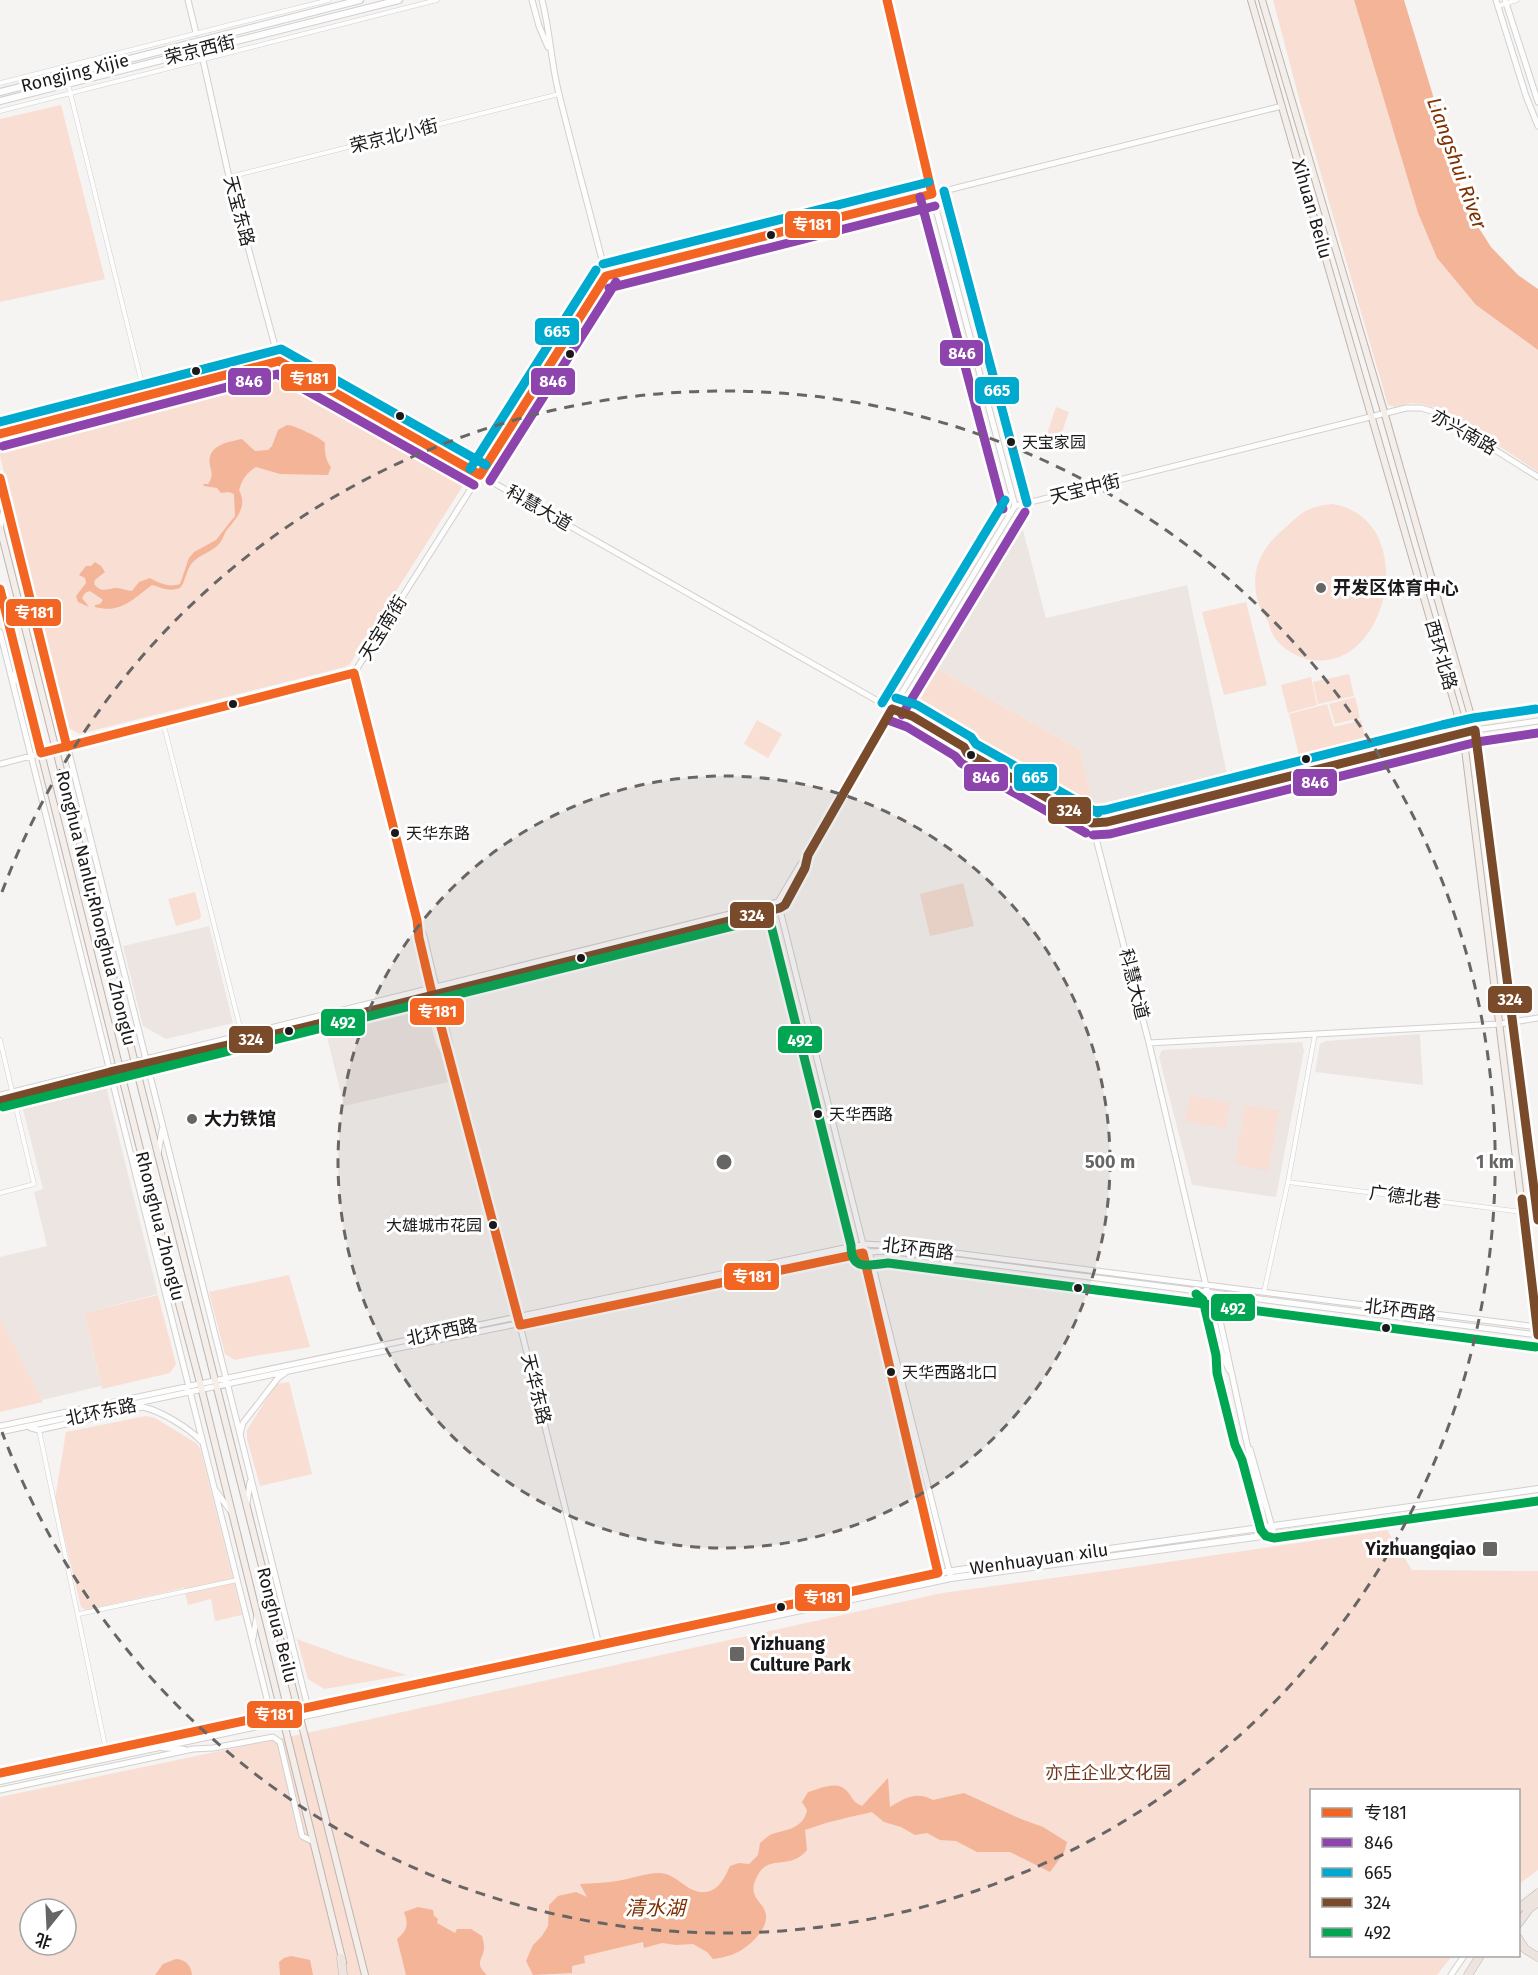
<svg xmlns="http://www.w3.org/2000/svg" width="1538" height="1975" font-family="'Fira Sans','Noto Sans SC',sans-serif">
<rect width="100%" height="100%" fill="#f6f4f2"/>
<path fill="#ede5e2" d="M1019,515L1046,618L1187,585L1228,779L1095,813L1080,750L929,664L1014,520Z
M209,926L233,1023L166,1039L143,1026L123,946Z
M415,1008L429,1018L436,1044L442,1055L448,1082L344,1106L325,1029Z
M1420,1034L1423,1085L1315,1072L1320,1044L1326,1041Z
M1302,1042L1304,1051L1276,1197L1192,1185L1159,1057L1162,1050Z
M97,1080L106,1086L158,1294L84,1313L101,1386L42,1400L12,1348L0,1322V1257L47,1246L34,1192L43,1189L22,1105L26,1099Z"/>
<path fill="#f8ded3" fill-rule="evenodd" d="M1273,0H1354L1418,213L1437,258L1476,305L1538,350V472L1446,411L1422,404L1411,403L1395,407L1388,405L1300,102Z
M61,105L105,279L0,302V119Z
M269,369L278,370L463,475L464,484L350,664L345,667L79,734L69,728L0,456L2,436Z
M1056,407L1069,412L1060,438L1047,434Z
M1332,504C1424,518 1388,683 1303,658C1291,654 1277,644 1272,633C1270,630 1270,626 1269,624C1267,618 1263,614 1260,608C1248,575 1259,549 1285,528C1303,512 1306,507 1332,504Z
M1246,602L1267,685L1224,695L1202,612Z
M929,664L1080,750L1095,813L1090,812L909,706L907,701Z
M1349,674L1354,696L1318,704L1313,682Z
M1311,677L1317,705L1288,713L1281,685Z
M1355,697L1360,718L1335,724L1329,704Z
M1327,704L1334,727L1361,720L1367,745L1300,760L1289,714Z
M757,720L782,734L768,758L744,744Z
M963,883L974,926L930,936L920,894Z
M195,892L201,915L200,919L176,926L168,899Z
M1190,1096L1230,1103L1225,1128L1185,1121Z
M1245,1105L1279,1111L1268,1171L1235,1164Z
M289,1275L310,1347C285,1352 260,1354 235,1360L225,1354L209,1292Z
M158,1295L176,1364L170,1373L102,1389L84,1313Z
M0,1318L43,1402L0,1412Z
M289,1382L312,1474L260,1486L247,1439V1430L274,1387L277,1384Z
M146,1416L155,1418L196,1443L200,1448L242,1615L215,1621L211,1599L188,1605L184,1588L86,1610L81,1607L55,1499L66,1432Z
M1387,1530L1412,1570L1538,1571V1870L1519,1884L1518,1790H1312V1956H1452L1437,1975H0V1797L330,1728L942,1593L1120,1569ZM30,1909H66V1945H30Z
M297,1639L346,1657L407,1675L324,1689L308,1679Z"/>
<path fill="#f4b498" d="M1354,0H1404L1468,211L1491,247L1518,275L1538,289V350L1476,305L1437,258L1418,213Z
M287,425C294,425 321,438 325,443C324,451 326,461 331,467L328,475L280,474L256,467C246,473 242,480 239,490C248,508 236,518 226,531C224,535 222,541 219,544C212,552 200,554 192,563C186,570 186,581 180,588C169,592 163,588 152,585C133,599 121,614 95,607V605L100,604L103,600L90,591L85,593L82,598L89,607L78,602L76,596L86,583L85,578L79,575L86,566H91L95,562L101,566L105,572L95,580L94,584C102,594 107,588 117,588C122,588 127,591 132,591L139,582L150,578C159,583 169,588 180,584L189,558L194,552L216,540L235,516L234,494L229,492L221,493L217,488L204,486L203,484H208C213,477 212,473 210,466C206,445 228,442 242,439L255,451L268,450L272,446L278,430Z
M888,1778L890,1807C905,1798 916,1791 933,1800L964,1793L1021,1819L1043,1827L1067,1842L1064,1853L1050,1872L1010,1852H977L956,1841L940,1840L927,1833L915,1835L901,1827L884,1822L872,1812C850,1817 826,1822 805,1830L807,1850C791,1870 770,1855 759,1873C744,1898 764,1900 766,1915C768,1931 745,1951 731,1955C725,1957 719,1958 713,1959L707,1952L693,1944L676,1945L662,1943L644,1948L643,1942L584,1956L585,1963L572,1966V1973L533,1975L526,1961L533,1945L542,1936L548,1926L549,1905L558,1896L576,1892L587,1897L580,1884C592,1883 605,1883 617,1881C631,1879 646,1873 659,1873C677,1873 687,1894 705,1892C719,1891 725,1877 730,1866L739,1863L749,1864L758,1855L760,1843C764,1840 768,1836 772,1834C786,1830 804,1828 807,1810L802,1802L808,1792C819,1789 836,1780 846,1790C853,1797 851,1801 862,1806Z
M418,1907L433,1910L434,1916L438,1919L437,1923L455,1933L457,1929H471L482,1936C483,1940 484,1943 484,1947C484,1960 473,1962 487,1975H406L397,1939C407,1930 409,1925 404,1912Z
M291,1956L310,1960L313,1975H280L279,1962L284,1958Z
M176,1959C186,1960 191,1965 192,1975H155L163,1964Z"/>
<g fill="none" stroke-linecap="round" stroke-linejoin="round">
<g stroke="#d1d0ce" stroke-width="5">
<path id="minor" d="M1498,6L1517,0
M0,83L329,0
M68,84L145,396
M0,111L437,0
M229,177L559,94
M163,722L242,1035
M0,1040L34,1184L0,1193
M1288,1182L1522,1212
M1264,1292L1288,1182L1315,1034
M39,1430L106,1750
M79,1614L237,1580"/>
</g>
<g stroke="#d1d0ce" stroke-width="7">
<path id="tertiary" d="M188,0L196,33
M532,0L539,26L548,47
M887,0L932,194L1015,506
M1496,0L1526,96L1538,126
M1505,0L1538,102
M203,60L229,177L279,361
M606,276L1282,106
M0,434L279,361L892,709C916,728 941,740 968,753C1010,773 1051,799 1092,823L1149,1043L1222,1354L1229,1370
M0,478L240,1434
M0,529L5,504
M0,632L271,1715L281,1721
M354,673L417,920L419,938L431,989L495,1224L600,1649
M13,684L18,662
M897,711L912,716L964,747L967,753
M0,764L354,673L606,276C591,215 574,155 559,94C551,63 550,31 542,0
M1092,823L1107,822L1445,737L1475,730L1538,721
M79,839L84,819
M420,927L424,936L450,1046
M1149,1043L1500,1024L1538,1018
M0,1095L778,902
M0,1101L110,1072L302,1028L780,908L785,905L805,868L808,857
M158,1154L162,1130
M869,1251L951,1578
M1214,1293L1267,1535
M285,1373L278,1378L243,1423L240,1434L308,1708L300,1717
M0,1426L863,1244L900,1246L1538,1327
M31,1428L39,1430L143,1407C161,1411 189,1428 201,1441
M0,1432L355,1357L870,1252L888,1251L1538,1335
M1250,1449L1274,1534
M216,1491L232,1513
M247,1503L250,1482
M940,1580L863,1253V1244L778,902L800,865L808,855L892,709L1015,506L1406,408H1421L1435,412L1538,477
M253,1638L257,1616
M163,1748L184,1749
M0,1790L193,1749L213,1748L273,1737L280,1742L302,1836L312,1841
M1451,1975L1464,1956"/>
</g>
<g stroke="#d1d0ce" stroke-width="8">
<path id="secondary" d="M0,92L360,0
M0,101L399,0
M0,1773L938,1573L1538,1489
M0,1781L951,1578L1538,1499"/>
</g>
<g stroke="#bfb3ad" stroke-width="8">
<path id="primary" d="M1251,0L1463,733L1538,1335
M1262,0L1385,415L1475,730L1538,1220
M0,528L365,1975
M0,589L174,1285L200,1383L343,1962"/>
</g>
<g stroke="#bfb3ad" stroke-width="9">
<path id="motorway" d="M1518,1909L1538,1893
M1518,1924L1529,1909L1538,1902
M1518,1938L1525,1949L1538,1957
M341,1958L343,1975
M1468,1975L1480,1956"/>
</g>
<use href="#minor" stroke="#fefdfd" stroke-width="4"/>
<use href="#tertiary" stroke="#fefdfd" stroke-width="5"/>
<use href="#secondary" stroke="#fefdfd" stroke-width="6"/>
<use href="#primary" stroke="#f4eeeb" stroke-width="6"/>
<use href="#motorway" stroke="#eee4df" stroke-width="8"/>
<g stroke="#fff" stroke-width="14">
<path id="bus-1" d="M0,434L279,361L480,475L606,276L932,194L887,0
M0,478L67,747
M0,589L41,753L354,673L417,920L419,938L431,989L520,1325L863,1253L938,1573L0,1773"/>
</g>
<g stroke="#fff" stroke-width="14">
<path id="bus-2" d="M920,197L1003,509
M609,288L935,206
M3,446L277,374L474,485
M490,481L616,282
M902,715L1025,512
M888,720L907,727L955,756L961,763L1086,833
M1093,835L1110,834L1477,742L1538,733"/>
</g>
<g stroke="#fff" stroke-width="14">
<path id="bus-3" d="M944,191L1027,503
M603,264L929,182
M0,422L281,349L486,465
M470,469L596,270
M896,698L917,705L971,737L976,744L1098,813
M882,703L1005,500
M1091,811L1105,810L1442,725L1473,718L1536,709"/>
</g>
<g stroke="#fff" stroke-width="14">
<path id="bus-4" d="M892,709L912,716L964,747L967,753L1092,823
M1092,823L1107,822L1475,730L1538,1220
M0,1101L110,1072L302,1028L780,908L785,905L805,868L808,855L892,709
M1522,1199L1538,1335"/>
</g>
<g stroke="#fff" stroke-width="14">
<path id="bus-5" d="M3,1107L769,917L851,1245C851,1272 869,1265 888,1263L1536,1347
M1196,1294L1203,1300L1216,1355L1217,1373L1235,1445L1242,1460L1261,1530L1266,1536L1274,1538L1538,1501"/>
</g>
<use href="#bus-1" stroke="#f26522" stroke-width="9"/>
<use href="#bus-2" stroke="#8e44ad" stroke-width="9"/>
<use href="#bus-3" stroke="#00a9ce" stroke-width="9"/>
<use href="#bus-4" stroke="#7a4b2a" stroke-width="9"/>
<use href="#bus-5" stroke="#00a651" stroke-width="9"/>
</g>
<circle cx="724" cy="1162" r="386" fill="#686665" fill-opacity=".12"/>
<g fill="none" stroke="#686665" stroke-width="3" stroke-dasharray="10 8">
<circle cx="724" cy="1162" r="386"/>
<path d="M2 892A771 771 0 1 1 2 1432"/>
</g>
<g fill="#1b1919" stroke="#fff" stroke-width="2">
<circle cx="771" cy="235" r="5"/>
<circle cx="570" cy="354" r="5"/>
<circle cx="196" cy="371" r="5"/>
<circle cx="400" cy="416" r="5"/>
<circle cx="1011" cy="442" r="5"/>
<circle cx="233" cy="704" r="5"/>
<circle cx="971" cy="755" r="5"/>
<circle cx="1306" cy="759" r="5"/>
<circle cx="395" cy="833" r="5"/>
<circle cx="581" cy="958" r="5"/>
<circle cx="289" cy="1031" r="5"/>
<circle cx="818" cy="1114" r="5"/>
<circle cx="493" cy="1225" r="5"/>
<circle cx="1078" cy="1288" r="5"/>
<circle cx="1386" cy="1328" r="5"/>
<circle cx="891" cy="1372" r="5"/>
<circle cx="781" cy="1607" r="5"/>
</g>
<g fill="#686665" stroke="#fff" stroke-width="2">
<circle cx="1321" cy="588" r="6"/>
<circle cx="192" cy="1119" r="6"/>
<rect x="1482" y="1541" width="16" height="16" rx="3"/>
<rect x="729" y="1646" width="16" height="16" rx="3"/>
</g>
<g text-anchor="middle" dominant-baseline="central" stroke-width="6" stroke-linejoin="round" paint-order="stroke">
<g font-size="16" fill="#1b1919" stroke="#fff" text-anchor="start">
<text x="1022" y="442">天宝家园</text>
<text x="406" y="833">天华东路</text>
<text x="829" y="1114">天华西路</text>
<text x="482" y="1225" text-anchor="end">大雄城市花园</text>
<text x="902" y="1372">天华西路北口</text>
</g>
<g font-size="18" fill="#1b1919" stroke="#fff">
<text transform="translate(200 50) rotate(-14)">荣京西街</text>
<text transform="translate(75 73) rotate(-14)">Rongjing Xijie</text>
<text transform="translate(394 136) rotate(-14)">荣京北小街</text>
<text transform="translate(1312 209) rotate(74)">Xihuan Beilu</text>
<text transform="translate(239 211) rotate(75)">天宝东路</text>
<text transform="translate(1464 432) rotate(30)">亦兴南路</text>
<text transform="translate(1085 489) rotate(-14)">天宝中街</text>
<text transform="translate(539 508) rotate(30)">科慧大道</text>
<text transform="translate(383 628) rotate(-58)">天宝南街</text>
<text transform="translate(1441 655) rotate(74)">西环北路</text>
<text transform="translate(96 908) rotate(76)">Ronghua Nanlu;Rhonghua Zhonglu</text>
<text transform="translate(1134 984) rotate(76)">科慧大道</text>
<text transform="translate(1405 1197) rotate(7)">广德北巷</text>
<text transform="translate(160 1226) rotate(76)">Rhonghua Zhonglu</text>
<text transform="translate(918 1249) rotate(7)">北环西路</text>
<text transform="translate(1400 1310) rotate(7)">北环西路</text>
<text transform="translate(442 1332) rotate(-12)">北环西路</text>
<text transform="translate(536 1389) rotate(76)">天华东路</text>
<text transform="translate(101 1412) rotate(-12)">北环东路</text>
<text transform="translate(1039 1559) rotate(-8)">Wenhuayuan xilu</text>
<text transform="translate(277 1625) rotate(76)">Ronghua Beilu</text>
</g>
<g font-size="18" font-weight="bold" fill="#1b1919" stroke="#fff" text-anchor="start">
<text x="1333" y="588">开发区体育中心</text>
<text x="204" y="1119">大力铁馆</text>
<text x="1476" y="1549" text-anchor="end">Yizhuangqiao</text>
<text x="750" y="1644">Yizhuang<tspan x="750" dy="21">Culture Park</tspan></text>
</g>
<g font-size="18" fill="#70371c" stroke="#fff">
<text x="1108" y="1773">亦庄企业文化园</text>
</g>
<g font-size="20" font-style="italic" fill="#803101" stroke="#fff">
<text transform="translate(1457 163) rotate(70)">Liangshui River</text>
<text x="655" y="1908">清水湖</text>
</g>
</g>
<circle cx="724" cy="1162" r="9" fill="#686665" stroke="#fff" stroke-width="3"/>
<g font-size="18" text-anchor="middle" font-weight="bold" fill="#686665" stroke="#fff" stroke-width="6" stroke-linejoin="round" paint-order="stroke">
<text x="1110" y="1168">500 m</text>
<text x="1495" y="1168">1 km</text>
</g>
<g stroke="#fff" stroke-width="2">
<rect x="784" y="210" width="57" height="29" rx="6" fill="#f26522"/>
<rect x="534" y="317" width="46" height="29" rx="6" fill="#00a9ce"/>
<rect x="939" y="339" width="45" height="28" rx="6" fill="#8e44ad"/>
<rect x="280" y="363" width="57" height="29" rx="6" fill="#f26522"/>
<rect x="227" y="367" width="45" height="29" rx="6" fill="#8e44ad"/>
<rect x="530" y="367" width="46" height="29" rx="6" fill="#8e44ad"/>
<rect x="974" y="376" width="46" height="29" rx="6" fill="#00a9ce"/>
<rect x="5" y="598" width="57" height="29" rx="6" fill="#f26522"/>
<rect x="963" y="763" width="46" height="29" rx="6" fill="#8e44ad"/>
<rect x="1013" y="763" width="45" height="29" rx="6" fill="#00a9ce"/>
<rect x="1292" y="768" width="46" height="29" rx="6" fill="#8e44ad"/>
<rect x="1047" y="796" width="45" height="29" rx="6" fill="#7a4b2a"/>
<rect x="729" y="901" width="46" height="28" rx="6" fill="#7a4b2a"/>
<rect x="1487" y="985" width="46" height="29" rx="6" fill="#7a4b2a"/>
<rect x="409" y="997" width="56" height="29" rx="6" fill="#f26522"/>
<rect x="320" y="1008" width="46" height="29" rx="6" fill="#00a651"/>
<rect x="228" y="1025" width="46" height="29" rx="6" fill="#7a4b2a"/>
<rect x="777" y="1025" width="46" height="29" rx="6" fill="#00a651"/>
<rect x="723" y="1262" width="57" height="29" rx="6" fill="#f26522"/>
<rect x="1210" y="1293" width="46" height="29" rx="6" fill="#00a651"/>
<rect x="794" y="1583" width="57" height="29" rx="6" fill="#f26522"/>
<rect x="246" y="1700" width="57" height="29" rx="6" fill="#f26522"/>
</g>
<g font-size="16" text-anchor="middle" font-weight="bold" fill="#fff">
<text x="812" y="230">专181</text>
<text x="557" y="337">665</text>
<text x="962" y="359">846</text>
<text x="309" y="384">专181</text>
<text x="249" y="387">846</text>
<text x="553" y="387">846</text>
<text x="997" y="396">665</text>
<text x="34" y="618">专181</text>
<text x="986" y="783">846</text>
<text x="1035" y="783">665</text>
<text x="1315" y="788">846</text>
<text x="1069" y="816">324</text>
<text x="752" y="921">324</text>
<text x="1510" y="1005">324</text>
<text x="437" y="1017">专181</text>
<text x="343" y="1028">492</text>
<text x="251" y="1045">324</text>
<text x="800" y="1046">492</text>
<text x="752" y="1282">专181</text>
<text x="1233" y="1314">492</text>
<text x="823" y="1603">专181</text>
<text x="274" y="1720">专181</text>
</g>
<rect x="1310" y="1789" width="210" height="168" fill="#ffffff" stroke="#a4a3a3" stroke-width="1.5"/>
<rect x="1322" y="1808" width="30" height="9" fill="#f26522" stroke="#a4a3a3" stroke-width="1.5"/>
<text x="1364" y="1819" font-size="18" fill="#1b1919">专181</text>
<rect x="1322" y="1838" width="30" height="9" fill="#8e44ad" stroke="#a4a3a3" stroke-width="1.5"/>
<text x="1364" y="1849" font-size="18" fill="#1b1919">846</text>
<rect x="1322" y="1868" width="30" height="9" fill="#00a9ce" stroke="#a4a3a3" stroke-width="1.5"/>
<text x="1364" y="1879" font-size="18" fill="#1b1919">665</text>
<rect x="1322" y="1898" width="30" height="9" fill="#7a4b2a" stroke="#a4a3a3" stroke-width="1.5"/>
<text x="1364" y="1909" font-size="18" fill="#1b1919">324</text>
<rect x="1322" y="1928" width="30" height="9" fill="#00a651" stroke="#a4a3a3" stroke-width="1.5"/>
<text x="1364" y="1939" font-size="18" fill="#1b1919">492</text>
<g transform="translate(48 1927) rotate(198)"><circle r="28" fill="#ffffff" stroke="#a4a3a3" stroke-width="1.5"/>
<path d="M0-4.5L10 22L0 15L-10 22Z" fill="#686665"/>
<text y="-9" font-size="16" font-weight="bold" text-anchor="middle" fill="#1b1919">北</text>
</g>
</svg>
